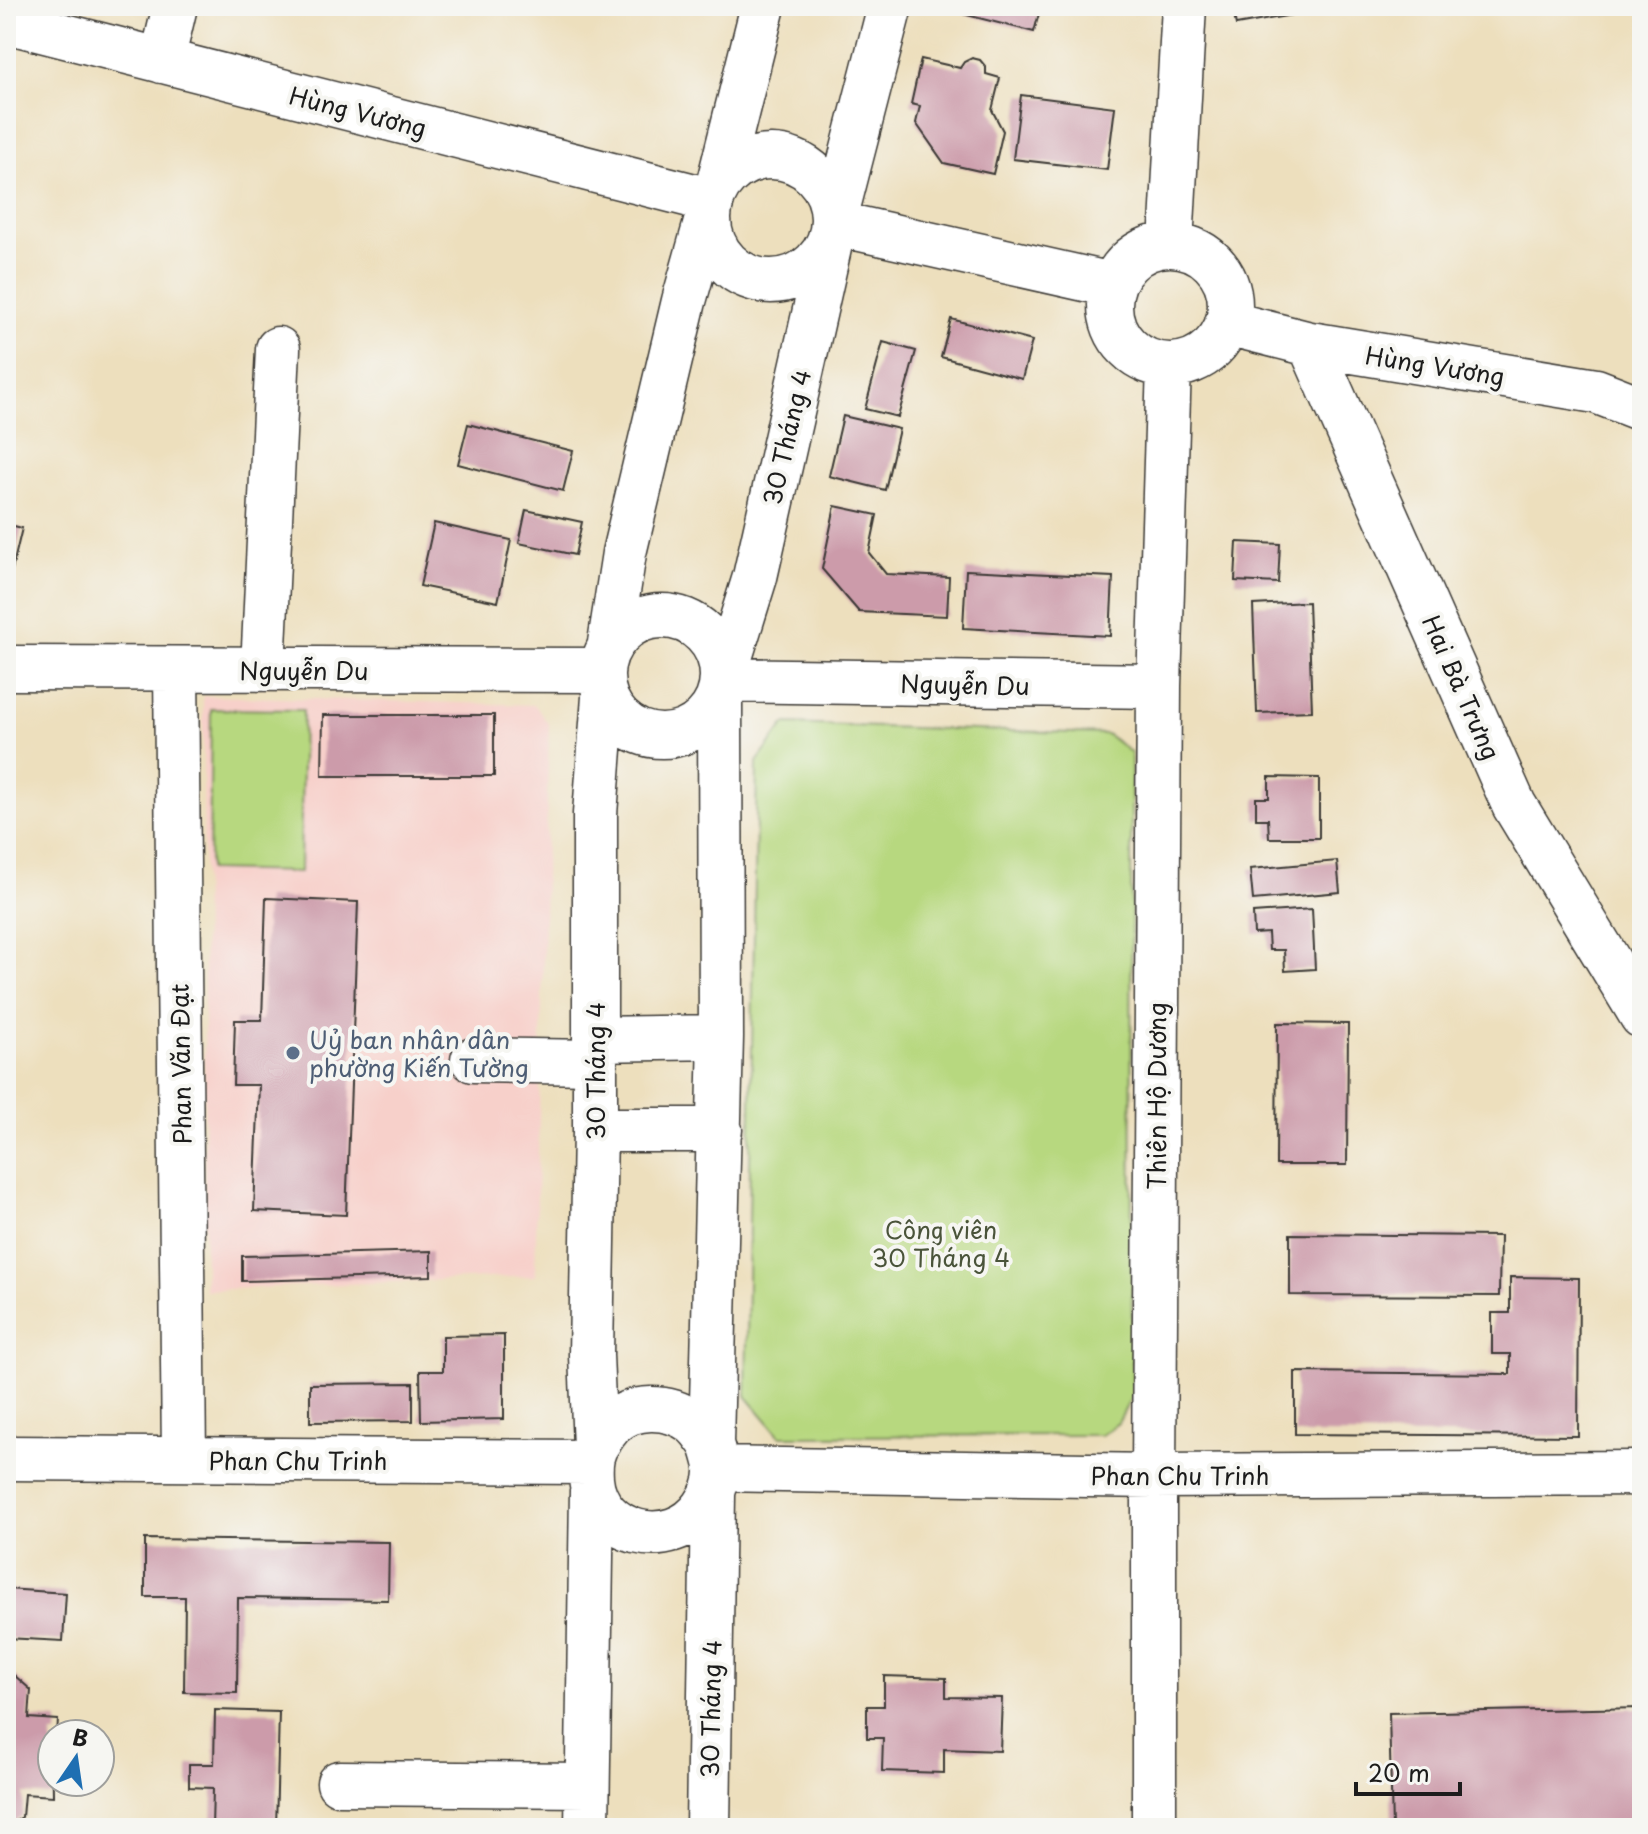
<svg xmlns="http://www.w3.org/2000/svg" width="1648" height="1834" font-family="'Playpen Sans',sans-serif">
<rect width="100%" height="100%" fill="#f6f6f2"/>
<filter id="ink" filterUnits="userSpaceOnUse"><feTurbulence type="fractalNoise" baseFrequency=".0125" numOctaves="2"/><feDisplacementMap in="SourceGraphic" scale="16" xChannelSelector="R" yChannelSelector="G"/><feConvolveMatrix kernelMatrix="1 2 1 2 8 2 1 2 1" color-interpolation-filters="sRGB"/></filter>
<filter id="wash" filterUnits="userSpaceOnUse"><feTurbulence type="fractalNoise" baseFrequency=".006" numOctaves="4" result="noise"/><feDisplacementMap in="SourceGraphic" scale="32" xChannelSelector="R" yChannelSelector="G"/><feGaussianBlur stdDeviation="1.8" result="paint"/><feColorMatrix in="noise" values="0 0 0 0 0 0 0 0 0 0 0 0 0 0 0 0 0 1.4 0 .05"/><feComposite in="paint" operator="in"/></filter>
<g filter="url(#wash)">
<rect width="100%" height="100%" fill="#eddfbd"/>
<path fill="#f7d0ca" d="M203,696L535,705L549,725L535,1276L205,1290Z"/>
<path fill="#b7d87f" stroke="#6a7a4e" stroke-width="2" d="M211,709L303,710L300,872L209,870Z
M785,724L1107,734L1131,753L1132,1396L1118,1423L1101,1435L780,1436L746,1396L757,762Z"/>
<g id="blocks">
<path fill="#cc9baa" d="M965,6H1041L1034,32L963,14Z
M1232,6H1332V8L1236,25Z
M972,58L980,60L986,67V74L1000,78L992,110L1003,131L993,174L944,163L916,123L920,106L911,104L921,59L960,68L964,62Z
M1021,95L1115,107L1107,170L1013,159Z
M951,319L1032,341L1022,379L941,357Z
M883,342L916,351L898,417L865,409Z
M843,416L899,429L885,490L829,476Z
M468,424L573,451L563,491L458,464Z
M835,506L877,515L869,553L886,574L949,577L947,616L859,612L822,569Z
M526,510L582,522L575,555L519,543Z
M434,523L511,540L498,602L420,586Z
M6,524L22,528L7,591L6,590Z
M1237,542L1280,544L1278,583L1235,581Z
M966,570L1113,577L1110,636L963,628Z
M1308,602L1312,711L1257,713L1253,605Z
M323,715H494V776H322Z
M1269,777L1319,778V838H1269L1268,819H1256V798H1269Z
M1337,861L1340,892L1253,900L1250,869Z
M266,898L358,902L346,1215L254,1211L259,1085H233L235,1020H262Z
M1312,909L1315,969L1285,971L1284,950H1269L1268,933L1254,934L1253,913Z
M1277,1023L1348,1024L1347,1165H1276Z
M1290,1234L1500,1236L1499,1296L1290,1295Z
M431,1251V1276L242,1281V1256Z
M1510,1277L1579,1278L1578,1436L1295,1434V1372L1510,1374V1354H1492V1313H1510Z
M504,1335V1419L421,1421L420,1371H443V1336Z
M413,1383V1421L310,1422V1384Z
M145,1539L389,1542L388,1600L238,1598L237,1693L184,1692L185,1597H145Z
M6,1589L66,1593L63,1641L6,1638Z
M6,1668L31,1690L29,1718L58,1720L57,1734H52L53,1796L24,1794L22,1817L6,1827Z
M884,1676L946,1678V1697L1002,1698L1000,1751L944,1749V1773L882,1771L883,1738H867V1706H884Z
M1642,1708V1828H1392L1389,1713Z
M215,1710L279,1712L276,1828H212L213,1788L189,1787V1764H214Z"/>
</g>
</g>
<g filter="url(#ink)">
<use href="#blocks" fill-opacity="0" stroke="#3b3934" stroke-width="2"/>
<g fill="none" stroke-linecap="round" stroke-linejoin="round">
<g stroke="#3b3934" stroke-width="47">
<path id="minor" d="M890,6L834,223L1112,285
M6,21L710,200
M162,61L175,6
M709 219a62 62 0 1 1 124 0a62 62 0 1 1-124 0Z
M719,182L763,6
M831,239L755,577L723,680L1159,686
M1171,244L1184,6
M1110 305a60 60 0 1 1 120 0a60 60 0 1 1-120 0Z
M1227,323L1310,344L1596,391L1642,409
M1310,344L1514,805L1642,1016
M602 676a60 60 0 1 1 120 0a60 60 0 1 1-120 0Z
M610,643L624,553L684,301L707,219
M6,668L601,670
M176,669L184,1459
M263,669L278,349
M595,1039L721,1037
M473,1060L595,1062
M595,1130H720
M711,1444C705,1436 699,1426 691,1421C668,1405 633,1404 612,1424C608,1428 604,1434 601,1438C591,1451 590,1463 591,1478C596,1536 672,1553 704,1507C712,1496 718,1482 717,1467C716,1460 713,1451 711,1444L721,1037L720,695
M595,1446L591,1355L595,1130V814L604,697
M6,1458L590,1462
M717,1469L1154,1476L1642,1473
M339,1783L587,1785
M587,1828L592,1490
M708,1828L713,1495
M1154,1828V1476L1159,686L1169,365"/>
</g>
<use href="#minor" stroke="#fff" stroke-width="44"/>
</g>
</g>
<circle fill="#5c6f8a" stroke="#f6f6f2" stroke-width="3" cx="293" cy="1053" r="8"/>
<g text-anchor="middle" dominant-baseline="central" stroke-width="8" stroke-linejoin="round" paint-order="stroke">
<g font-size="24" fill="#1c1c1c" stroke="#f6f6f2">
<text transform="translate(358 111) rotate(14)">Hùng Vương</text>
<text transform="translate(1435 365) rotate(9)">Hùng Vương</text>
<text transform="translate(786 437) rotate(-77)">30 Tháng 4</text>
<text x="304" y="670">Nguyễn Du</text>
<text transform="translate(965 684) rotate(1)">Nguyễn Du</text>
<text transform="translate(1462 687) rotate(66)">Hai Bà Trưng</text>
<text transform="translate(180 1064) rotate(-91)">Phan Văn Đạt</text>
<text transform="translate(595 1071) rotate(-90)">30 Tháng 4</text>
<text transform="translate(1156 1096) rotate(-90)">Thiên Hộ Dương</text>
<text x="298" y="1460">Phan Chu Trinh</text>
<text x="1180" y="1475">Phan Chu Trinh</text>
<text transform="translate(710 1709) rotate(-89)">30 Tháng 4</text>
</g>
<g font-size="24" fill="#4e5e75" stroke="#f6f6f2" text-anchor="start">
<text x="309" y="1039">Uỷ ban nhân dân<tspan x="309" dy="28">phường Kiến Tường</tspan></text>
</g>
<g font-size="24" fill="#4a543a" stroke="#f6f6f2">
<text x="941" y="1229">Công viên<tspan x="941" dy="28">30 Tháng 4</tspan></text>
</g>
</g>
<rect width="1648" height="1834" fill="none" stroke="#f6f6f2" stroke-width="32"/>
<g transform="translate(76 1758) rotate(13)"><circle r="38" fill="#f6f6f2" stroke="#9f9f9c" stroke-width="2"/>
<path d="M0-6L14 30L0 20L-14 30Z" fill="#1f6fb2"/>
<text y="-12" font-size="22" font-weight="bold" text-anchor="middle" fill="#1c1c1c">B</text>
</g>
<path d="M1356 1782v12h104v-12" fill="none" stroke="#1c1c1c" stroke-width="4"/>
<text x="1368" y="1782" font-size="24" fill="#1c1c1c" stroke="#f6f6f2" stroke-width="6" paint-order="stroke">20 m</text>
</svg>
